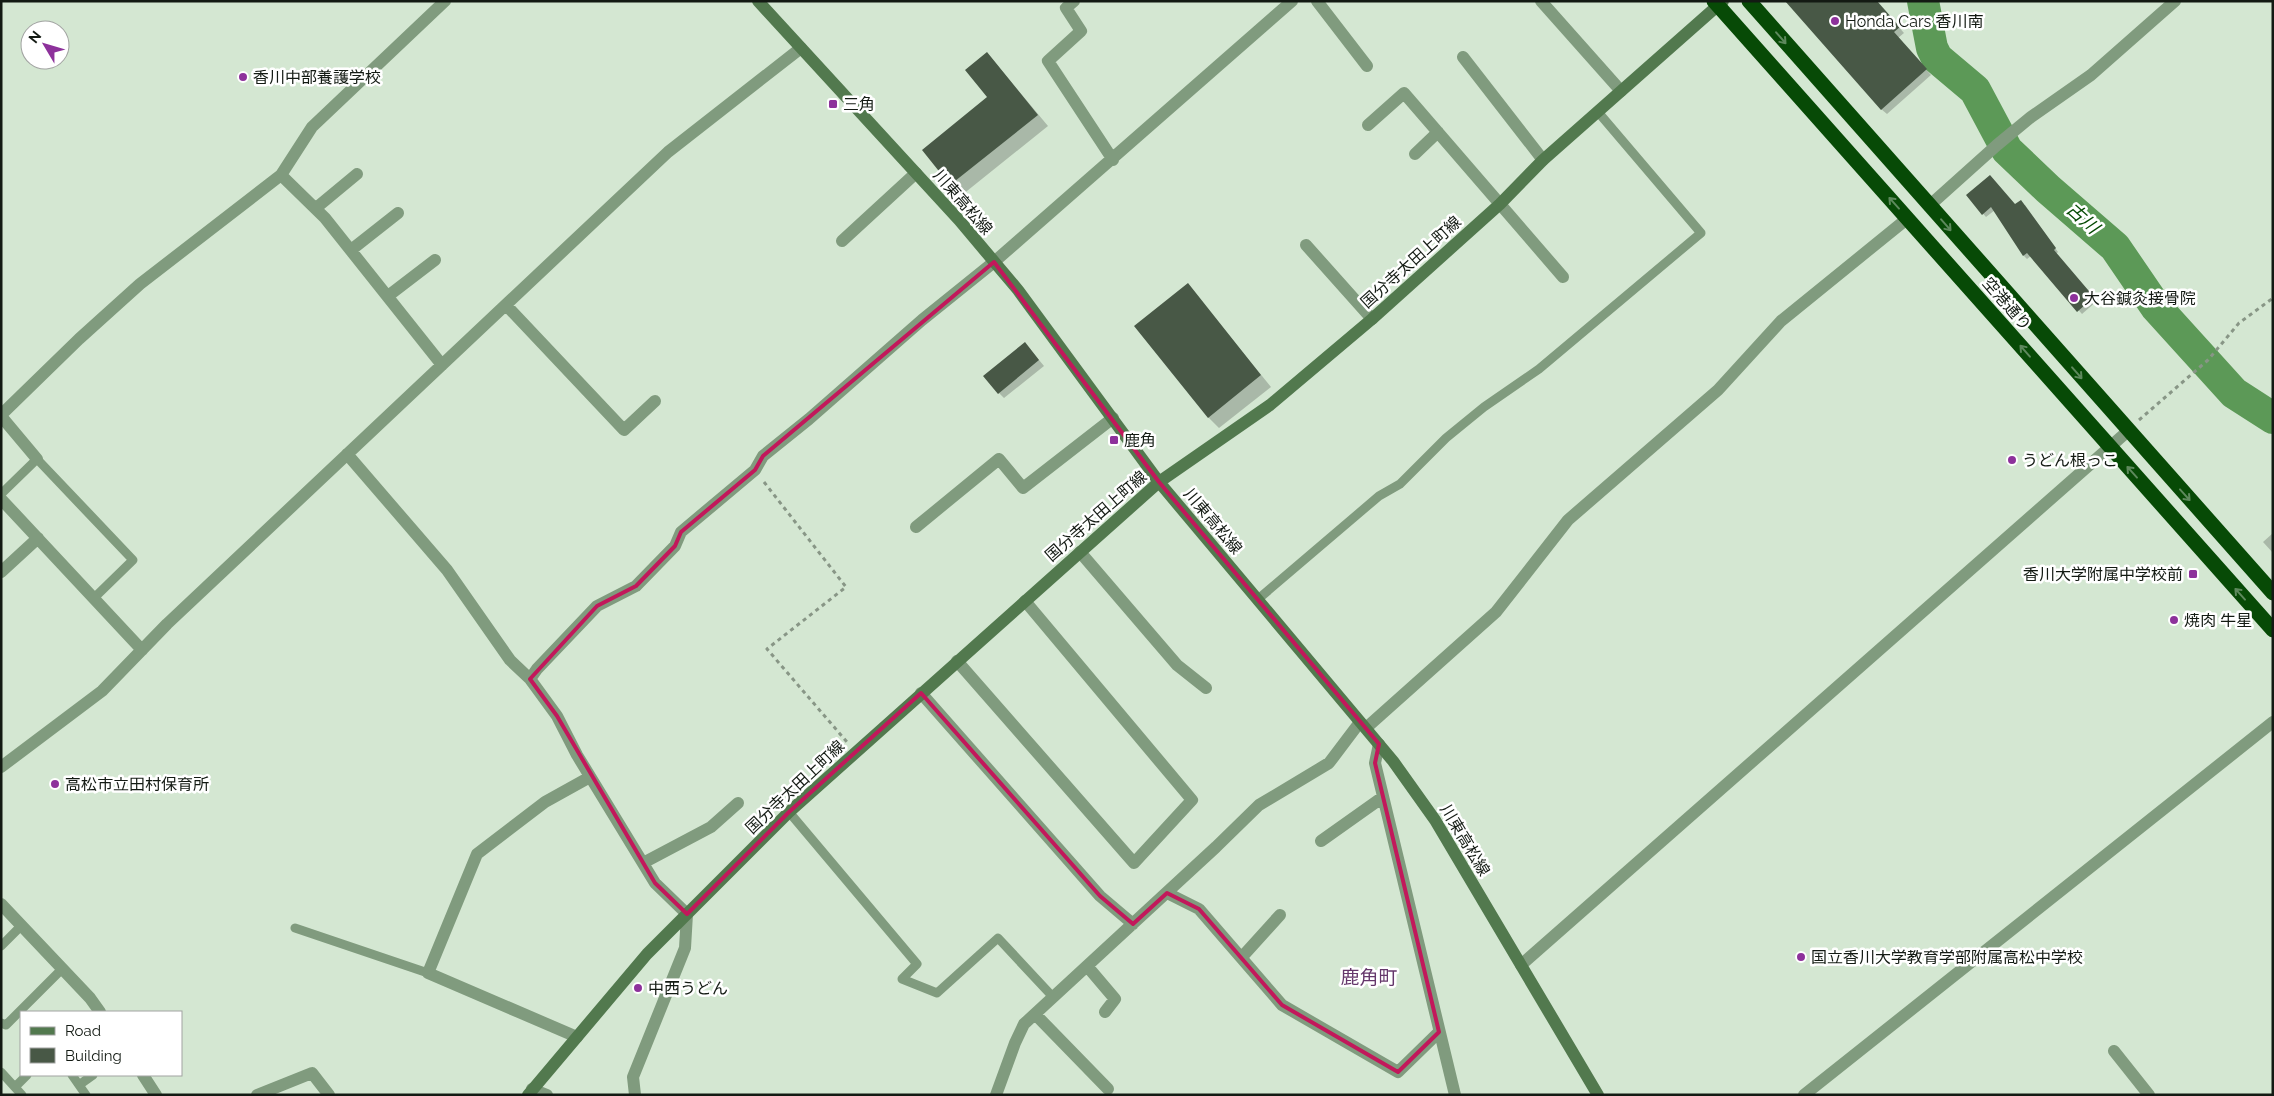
<svg xmlns="http://www.w3.org/2000/svg" width="2274" height="1096" font-family="Raleway,'Noto Sans JP',sans-serif">
<rect width="100%" height="100%" fill="#d4e7d2"/>
<path fill="#0003" d="M1876,1L1904,33L1898,38L1931,75L1887,114L1881,109Z
M987,53L1048,126L962,195L924,150L989,98Z
M1967,196L2016,206L2025,205L2058,252L2056,254L2097,301L2082,314L2031,256L2027,259L2024,256L1995,210L1986,217Z
M1188,285L1271,387L1219,428L1208,417Z
M1030,349L1044,366L1004,398L999,393Z
M2273,533V553L2263,542Z"/>
<g fill="none" stroke-linecap="round" stroke-linejoin="round">
<path stroke="#5c9957" stroke-width="32" d="M1923,1L1932,48L1937,58L1975,90L2007,150L2048,189L2115,247L2156,307L2234,393L2273,418"/>
</g>
<path fill="#485846" d="M1785,1H1877L1900,27L1894,32L1927,69L1881,110Z
M987,52L1038,115L950,185L922,150L987,97L965,70Z
M1990,175L2015,204L2021,200L2056,248L2054,250L2094,297L2077,312L2027,253L2023,256L1991,207L1982,215L1966,195Z
M1188,283L1261,375L1208,418L1134,326Z
M1025,342L1039,360L998,394L983,376Z"/>
<g fill="none" stroke-linecap="round" stroke-linejoin="round">
<path stroke="#889686" stroke-width="3" stroke-dasharray="4 4" stroke-linecap="butt" d="M2139,420L2208,360L2239,323L2273,298
M764,482L846,587L767,649L847,742"/>
<path stroke="#809b7e" stroke-width="9" d="M1,494L37,459L133,560L94,598
M1257,600L1379,496L1400,484L1446,438L1484,407L1539,369L1701,233L1598,112
M789,812L917,964L902,979L937,993L998,938L1053,997
M295,928L428,973
M1,946L21,926
M1,1023L6,1025L62,969
M1,1072L22,1095
M72,1075L86,1095
M79,1085L93,1075
M15,1087L27,1075"/>
<path stroke="#809b7e" stroke-width="12" d="M1074,1L1066,8L1081,31L1048,61L1113,160
M1317,1L1367,66
M1541,1L1621,91
M1463,57L1543,160
M1368,125L1404,93L1563,277
M1415,154L1438,132
M281,175L325,218L442,365
M1929,206L1997,145L2031,117L2091,75L2175,1
M316,208L357,174
M842,241L916,173
M1306,245L1372,319
M351,250L398,213
M388,296L435,260
M506,305L624,430L655,401
M1,415L79,339L140,284L281,175L312,127L445,1
M1,416L37,459
M347,454L447,570L510,660L530,679L557,716L577,755L655,883L687,914L685,948L633,1077L635,1095
M1,499L142,650
M916,527L999,459L1023,488L1113,418
M1080,552L1177,665L1206,688
M1,572L38,538
M957,661L1134,863L1192,800L1025,601
M530,679L537,669L597,606L636,586L675,546L681,532L755,470L763,456L809,419L922,320L994,262L1292,1
M921,693L1100,896L1133,924
M1366,728L1496,612L1568,520L1718,390L1781,321L1908,218
M1379,744L1375,763L1455,1095
M1,767L102,691L167,624L668,152L801,48
M1321,841L1383,797
M643,863L711,827L738,803
M1167,893L1199,909L1282,1005L1398,1072L1439,1032
M1,904L90,998L100,1012
M1242,957L1280,915
M1521,965L2128,431
M1087,966L1115,999L1105,1012
M1035,1014L1108,1089
M577,1037L428,973L477,854L545,802L590,777
M2114,1051L2149,1095
M143,1075L156,1095
M532,1089L547,1095
M257,1095L312,1073L329,1095
M996,1095L1015,1043L1024,1024L1216,847L1259,805L1329,763L1360,722
M1804,1095L2273,722"/>
<path stroke="#52794e" stroke-width="12" d="M758,1L959,220L1018,290L1159,482L1393,761L1435,820L1598,1095
M528,1095L647,954L789,812L1159,482L1270,405L1372,319L1500,204L1543,160L1723,1"/>
<path stroke="#074a06" stroke-width="15" d="M1714,1L2273,630
M1749,1L2273,593"/>
</g>
<defs><path id="oneway-shaft" d="M-6 0H5M1.5-3L5.5 0L1.5 3" fill="none" stroke-width="1.6" stroke-linecap="round" stroke-linejoin="round" transform="scale(1.25)"/></defs>
<g stroke="#5e895d">
<use href="#oneway-shaft" transform="translate(1781 38) rotate(49)"/>
<use href="#oneway-shaft" transform="translate(1894 203) rotate(-132)"/>
<use href="#oneway-shaft" transform="translate(1946 225) rotate(49)"/>
<use href="#oneway-shaft" transform="translate(2025 351) rotate(-131)"/>
<use href="#oneway-shaft" transform="translate(2077 373) rotate(49)"/>
<use href="#oneway-shaft" transform="translate(2132 472) rotate(-132)"/>
<use href="#oneway-shaft" transform="translate(2185 495) rotate(48)"/>
<use href="#oneway-shaft" transform="translate(2240 594) rotate(-132)"/>
</g>
<path fill="none" stroke="#c2185b" stroke-width="4" stroke-linejoin="round" d="M994,262L1159,482L1379,744L1375,763L1439,1032L1398,1072L1282,1005L1199,909L1167,893L1133,924L1100,896L921,693L789,812L687,914L655,883L557,716L530,679L597,606L636,586L675,546L681,532L755,470L763,456Z"/>
<g fill="#8d319b" stroke="#fff" stroke-width="2">
<circle cx="1835" cy="21" r="5"/>
<circle cx="243" cy="77" r="5"/>
<rect x="828" y="99" width="10" height="10" rx="2.5"/>
<circle cx="2074" cy="298" r="5"/>
<rect x="1109" y="435" width="10" height="10" rx="2.5"/>
<circle cx="2012" cy="460" r="5"/>
<rect x="2188" y="569" width="10" height="10" rx="2.5"/>
<circle cx="2174" cy="620" r="5"/>
<circle cx="55" cy="784" r="5"/>
<circle cx="1801" cy="957" r="5"/>
<circle cx="638" cy="988" r="5"/>
</g>
<g text-anchor="middle" dominant-baseline="central" stroke-width="5" stroke-linejoin="round" paint-order="stroke">
<g font-size="16" fill="#131a13" stroke="#fff" text-anchor="start">
<text x="1845" y="21">Honda Cars 香川南</text>
<text x="253" y="77">香川中部養護学校</text>
<text x="843" y="104">三角</text>
<text x="2084" y="298">大谷鍼灸接骨院</text>
<text x="1124" y="440">鹿角</text>
<text x="2022" y="460">うどん根っこ</text>
<text x="2183" y="574" text-anchor="end">香川大学附属中学校前</text>
<text x="2184" y="620">焼肉 牛星</text>
<text x="65" y="784">高松市立田村保育所</text>
<text x="1811" y="957">国立香川大学教育学部附属高松中学校</text>
<text x="648" y="988">中西うどん</text>
</g>
<g font-size="16" fill="#131a13" stroke="#fff">
<text transform="translate(963 202) rotate(49)">川東高松線</text>
<text transform="translate(1411 262) rotate(-42)">国分寺太田上町線</text>
<text transform="translate(2007 304) rotate(49)">空港通り</text>
<text transform="translate(1096 516) rotate(-41)">国分寺太田上町線</text>
<text transform="translate(1213 521) rotate(50)">川東高松線</text>
<text transform="translate(795 787) rotate(-43)">国分寺太田上町線</text>
<text transform="translate(1465 840) rotate(59)">川東高松線</text>
</g>
<g font-size="18" font-style="italic" fill="#074b05" stroke="#fff">
<text transform="translate(2083 218) rotate(42)">古川</text>
</g>
<g font-size="19" fill="#65376b" stroke="#fff">
<text x="1369" y="977">鹿角町</text>
</g>
</g>
<rect width="2274" height="1096" fill="none" stroke="#131a13" stroke-width="5"/>
<rect x="20" y="1011" width="162" height="65" fill="#ffffff" stroke="#a1a3a1"/>
<rect x="30" y="1027" width="25" height="8" fill="#52794e" stroke="#a1a3a1"/>
<text x="65" y="1036" font-size="15" fill="#131a13">Road</text>
<rect x="30" y="1048" width="25" height="15" fill="#485846" stroke="#a1a3a1"/>
<text x="65" y="1061" font-size="15" fill="#131a13">Building</text>
<g transform="translate(45 45) rotate(308)"><circle r="24" fill="#ffffff" stroke="#a1a3a1"/>
<path d="M0-4L9 19L0 12L-9 19Z" fill="#8d319b"/>
<text y="-8" font-size="14" font-weight="bold" text-anchor="middle" fill="#131a13">N</text>
</g>
</svg>
